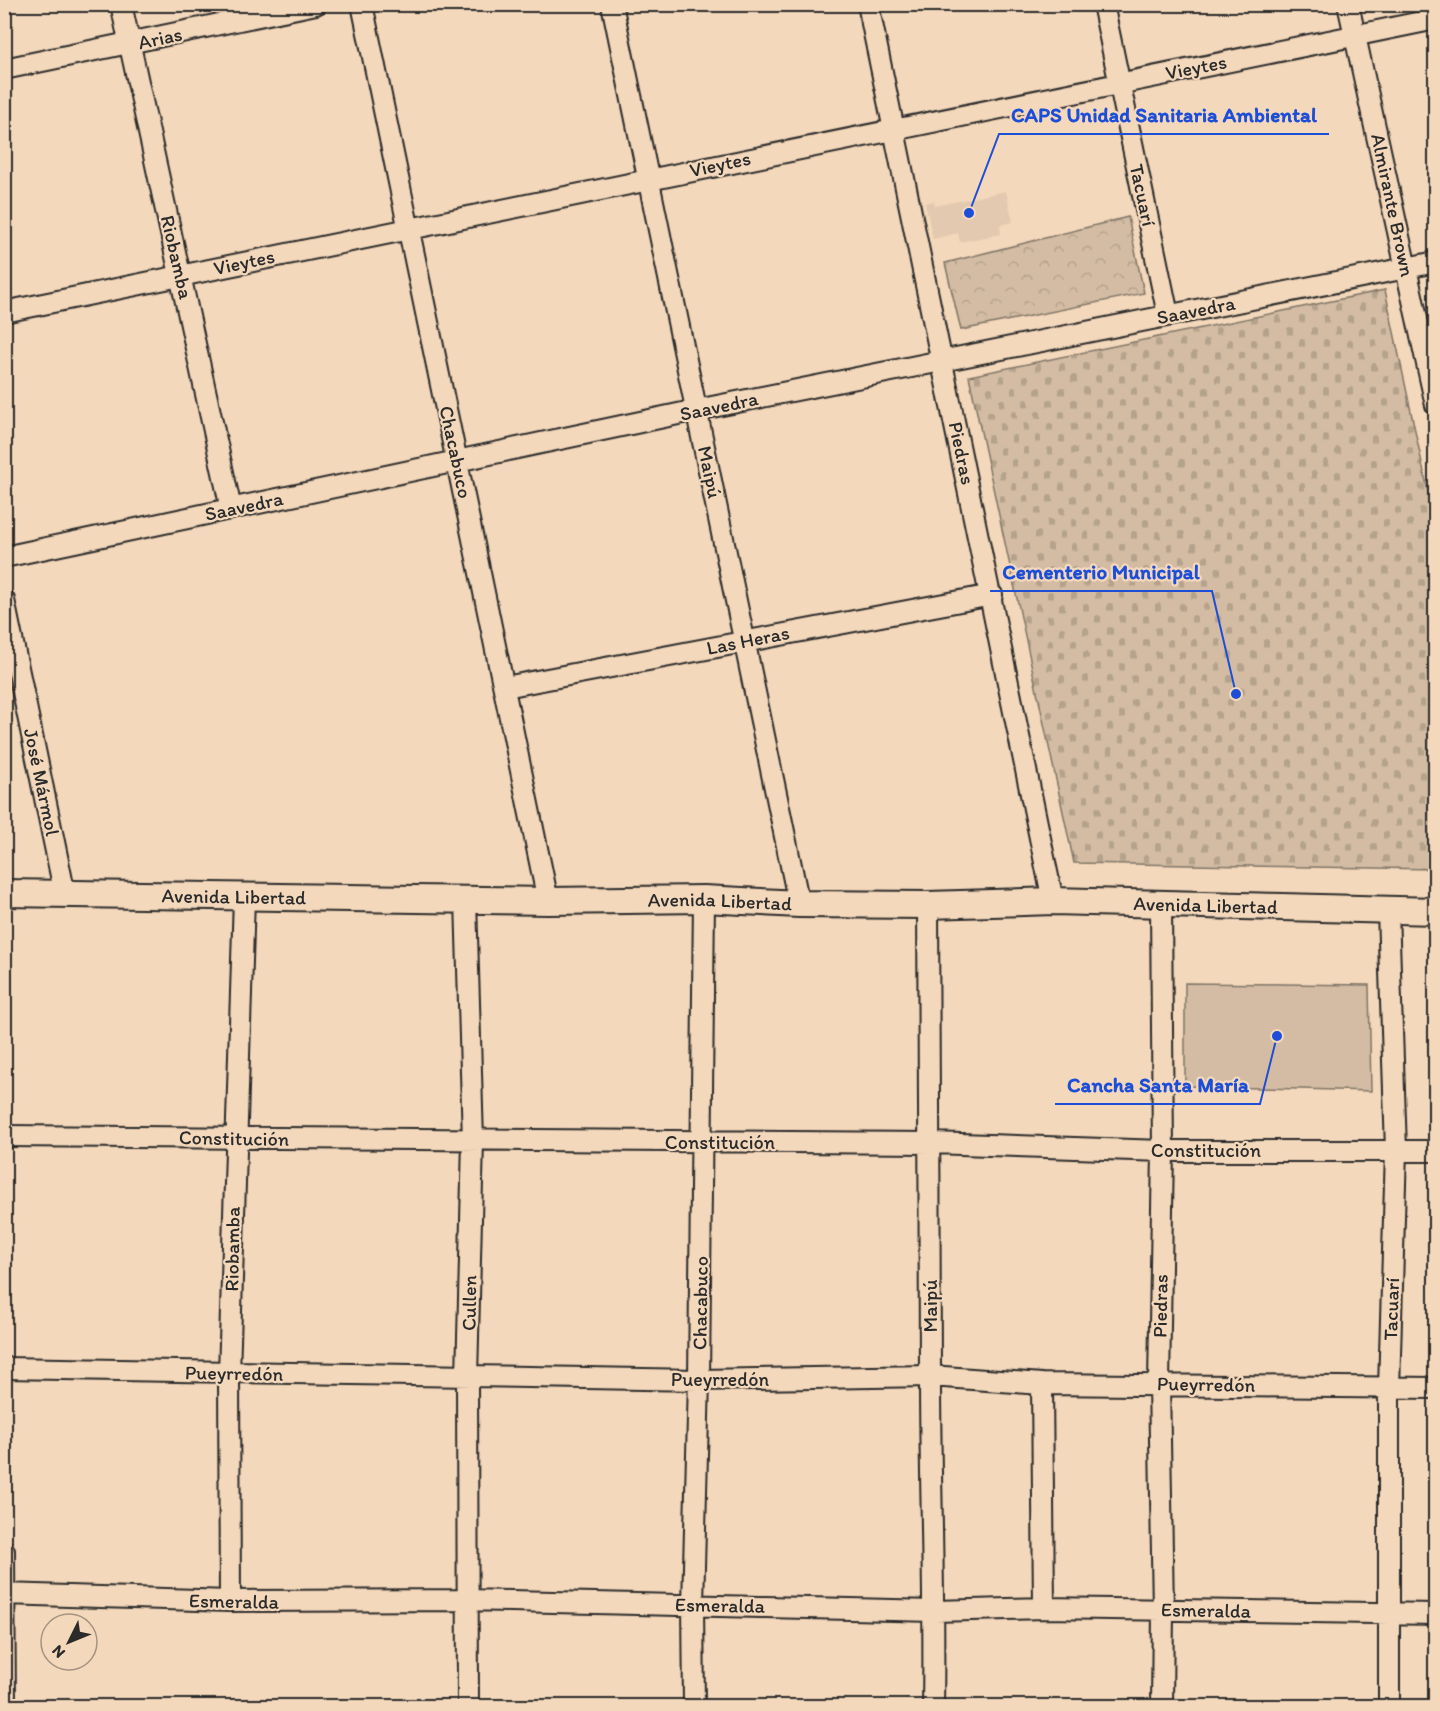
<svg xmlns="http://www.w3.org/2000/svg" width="1440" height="1711" font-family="Itim,sans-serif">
<defs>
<pattern id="cemetery-stones" width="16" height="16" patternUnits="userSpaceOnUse" patternTransform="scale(1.5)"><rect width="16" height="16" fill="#d3bca3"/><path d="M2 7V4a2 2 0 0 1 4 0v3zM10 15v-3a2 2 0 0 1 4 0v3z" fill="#b5a28c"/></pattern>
<pattern id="park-crowns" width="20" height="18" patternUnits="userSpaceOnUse" patternTransform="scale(1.5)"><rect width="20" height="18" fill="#d3bca3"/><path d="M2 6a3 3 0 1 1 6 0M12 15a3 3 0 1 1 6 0" fill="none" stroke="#b5a28c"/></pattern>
</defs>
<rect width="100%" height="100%" fill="#f4d8bb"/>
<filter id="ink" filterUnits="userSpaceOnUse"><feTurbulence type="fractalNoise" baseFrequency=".0167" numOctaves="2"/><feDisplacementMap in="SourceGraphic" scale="12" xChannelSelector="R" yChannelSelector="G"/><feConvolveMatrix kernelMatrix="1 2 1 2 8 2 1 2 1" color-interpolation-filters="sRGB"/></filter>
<g filter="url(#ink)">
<path fill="#e3c9af" d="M1006,191L1013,222L1000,225L1001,234L960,242L958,233L933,239L925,203L934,201L935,206Z"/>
<path fill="#d3bca3" stroke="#7f7467" stroke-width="1.5" d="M1185,983L1369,985L1371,1091L1185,1086Z"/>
<path fill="url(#cemetery-stones)" stroke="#7f7467" stroke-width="1.5" d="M1385,290L1435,524V869L1074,863L969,376Z"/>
<path fill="url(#park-crowns)" stroke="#7f7467" stroke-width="1.5" d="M1128,217L1144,293L961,330L945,263Z"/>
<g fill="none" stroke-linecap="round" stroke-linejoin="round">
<g stroke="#2b2b2b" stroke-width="24">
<path id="minor" d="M121,4L231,509
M362,4L548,901
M612,4L799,904
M868,4L1053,901
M1103,4L1168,315
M1348,4L1436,405
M4,69L316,4
M4,312L1436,19
M4,557L697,410L1436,262
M4,600L65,895
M505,687L992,595
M466,900L473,1141L467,1377L468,1706
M928,905C930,1062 929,1219 930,1376C930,1486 935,1596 933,1706
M1161,905L1163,1151L1159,1383L1163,1610L1162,1706
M1388,911L1396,1150L1389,1388V1706
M4,1136L932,1143L1163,1151H1436
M4,1368L699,1380L930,1376L1042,1384L1436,1388
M1042,1384L1044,1608
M4,1551L5,1706
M4,1594L230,1601L468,1600L935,1611L1044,1608L1436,1614
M230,1601L229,1374L244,897
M694,1706L693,1604L699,1380L704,899"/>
</g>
<g stroke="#2b2b2b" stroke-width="30">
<g id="major">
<path id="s1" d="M4,893L548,901L704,899L799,904L928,905L1053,901L1436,911"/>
</g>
</g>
<use href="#minor" stroke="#f4d8bb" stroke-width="20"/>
<use href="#major" stroke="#f4d8bb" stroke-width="26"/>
</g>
</g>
<g text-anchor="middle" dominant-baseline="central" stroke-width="4.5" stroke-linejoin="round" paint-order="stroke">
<g font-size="20" fill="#2b2b2b" stroke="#f4d8bb">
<text transform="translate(160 38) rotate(-12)">Arias</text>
<text transform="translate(1196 67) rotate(-11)">Vieytes</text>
<text transform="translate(720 164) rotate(-12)">Vieytes</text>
<text transform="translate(1143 195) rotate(78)">Tacuarí</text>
<text transform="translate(1393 205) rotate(78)">Almirante Brown</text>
<text transform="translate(177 257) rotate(77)">Riobamba</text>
<text transform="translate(244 262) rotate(-12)">Vieytes</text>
<text transform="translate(1196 310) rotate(-11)">Saavedra</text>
<text transform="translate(719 406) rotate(-12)">Saavedra</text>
<text transform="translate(456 452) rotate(78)">Chacabuco</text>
<text transform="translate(962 453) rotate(78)">Piedras</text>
<text transform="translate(710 472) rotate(78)">Maipú</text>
<text transform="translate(244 506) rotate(-12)">Saavedra</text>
<text transform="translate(748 640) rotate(-11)">Las Heras</text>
<text transform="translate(42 782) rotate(78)">José Mármol</text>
<text stroke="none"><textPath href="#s1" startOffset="230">Avenida Libertad</textPath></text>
<text stroke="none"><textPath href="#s1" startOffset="716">Avenida Libertad</textPath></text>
<text stroke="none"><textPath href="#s1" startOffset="1202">Avenida Libertad</textPath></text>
<text transform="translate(234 1138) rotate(1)">Constitución</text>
<text x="720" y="1142">Constitución</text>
<text x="1206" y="1150">Constitución</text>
<text transform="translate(232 1249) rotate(-89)">Riobamba</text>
<text transform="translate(469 1303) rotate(-89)">Cullen</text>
<text transform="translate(700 1303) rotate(-89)">Chacabuco</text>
<text transform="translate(930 1306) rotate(-90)">Maipú</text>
<text transform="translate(1160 1306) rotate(-89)">Piedras</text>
<text transform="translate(1391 1309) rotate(-88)">Tacuarí</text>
<text transform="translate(234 1373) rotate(1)">Pueyrredón</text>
<text x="720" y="1379">Pueyrredón</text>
<text transform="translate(1206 1384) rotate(1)">Pueyrredón</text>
<text transform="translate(234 1601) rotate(1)">Esmeralda</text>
<text transform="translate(720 1605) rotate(1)">Esmeralda</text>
<text transform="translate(1206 1610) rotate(1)">Esmeralda</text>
</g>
</g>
<path fill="none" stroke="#1d4ed8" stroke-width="2" d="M969 213L999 134H1329M1236 694L1212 591H990M1277 1036L1260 1104H1055"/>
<g fill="#1d4ed8" stroke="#f4d8bb" stroke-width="2">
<circle cx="969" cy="213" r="6"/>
<circle cx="1236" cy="694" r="6"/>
<circle cx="1277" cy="1036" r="6"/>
</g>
<g font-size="21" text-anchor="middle" font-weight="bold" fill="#1d4ed8" stroke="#f4d8bb" stroke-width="4.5" stroke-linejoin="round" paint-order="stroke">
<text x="1164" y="122">CAPS Unidad Sanitaria Ambiental</text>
<text x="1101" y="579">Cementerio Municipal</text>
<text x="1158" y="1092">Cancha Santa María</text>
</g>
<rect width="1440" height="1711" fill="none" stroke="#f4d8bb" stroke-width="24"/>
<rect x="12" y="12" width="1416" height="1687" fill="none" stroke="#2b2b2b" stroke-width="2" filter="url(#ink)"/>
<g transform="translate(69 1642) rotate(227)"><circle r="28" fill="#f4d8bb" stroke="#a49381" stroke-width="1.5"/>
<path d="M0-4.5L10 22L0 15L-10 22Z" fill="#2b2b2b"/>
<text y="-9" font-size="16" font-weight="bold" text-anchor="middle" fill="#2b2b2b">N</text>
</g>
</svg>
